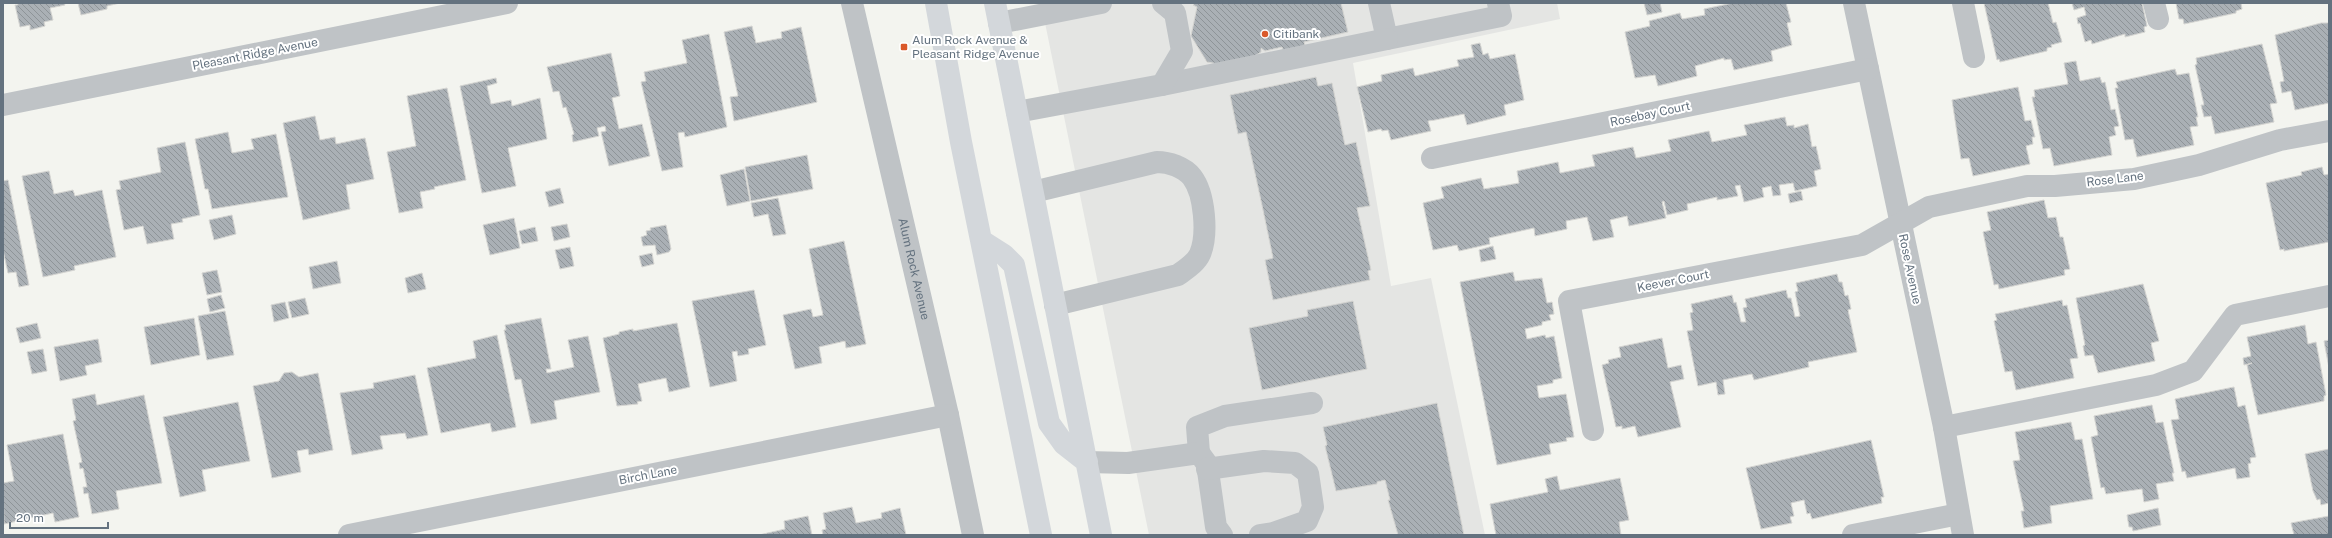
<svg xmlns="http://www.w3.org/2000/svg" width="2332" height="538" font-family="'Public Sans',sans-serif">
<defs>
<pattern id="building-back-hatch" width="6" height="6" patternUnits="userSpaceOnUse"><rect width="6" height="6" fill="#aab0b5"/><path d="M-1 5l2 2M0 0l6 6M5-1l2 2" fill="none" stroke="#8e9498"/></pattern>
</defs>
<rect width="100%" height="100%" fill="#f3f4ef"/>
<path fill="#e4e5e3" d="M1041,3H1557L1560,19L1353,63L1391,286L1431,278L1485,535H1149Z"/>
<path fill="url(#building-back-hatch)" stroke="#d5d5d2" d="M17,3H64L65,5L50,8L53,20L44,22L45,26L30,30V25L20,27L15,5H18Z
M78,3H120L107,6V9L81,15Z
M1195,3H1341L1348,32L1304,42L1306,49L1284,54L1282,47L1265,51L1261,48V52L1237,67L1207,62L1191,36L1197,7L1193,5Z
M1644,3H1660L1662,12L1647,15Z
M1733,3H1786L1791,22L1787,23L1792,45L1771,51L1773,61L1734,70L1731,59L1724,60V58L1695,66L1697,76L1658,86L1655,75L1635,78L1625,32L1650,26L1649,21L1680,13L1682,19L1705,15L1704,9Z
M1984,3H2048L2053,23L2056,22L2062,42L2051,45L2052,47L2047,48V51L2000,62L1999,59L1997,60Z
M2072,3H2142L2147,26L2144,27L2145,32L2125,37V34L2092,44L2091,40L2085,42L2080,23L2078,24L2077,18L2086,15L2084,7L2074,10Z
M2176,3H2241L2242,9L2236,11V13L2184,24L2183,19H2179Z
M2321,23H2329V103L2295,110L2291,91L2282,93L2280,82L2284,81L2275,35Z
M752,26L756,43L782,38L781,32L801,27L817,102L734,121L730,97L738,96L724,32Z
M709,34L727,127L685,137L684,132L678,133L683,167L662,171L641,82L646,81L644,72L687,63L682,40Z
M1480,43L1483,55L1488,53L1490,59L1515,54L1524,100L1504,105L1506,115L1467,125L1464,114L1435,120L1428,121L1431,131L1391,140L1388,130L1382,131L1381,129L1368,132L1357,87L1382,81L1381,75L1413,68L1415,76L1459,66L1457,60L1474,57L1471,45Z
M2262,44L2277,103L2270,104L2274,122L2215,134L2211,116L2204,117L2201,105H2204L2195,65L2197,64L2196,58Z
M611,53L620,96L612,98L619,129L642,124L650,156L609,166L601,132L606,131L605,126L597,128L599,136L573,142L572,135L574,134L566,107L563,108L559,91L553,92L547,67Z
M2076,61L2080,81L2100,77L2102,83L2105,82L2111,110L2115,109L2119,126L2114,127L2116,135L2109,137L2112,155L2054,166L2050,148L2043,149L2032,97H2035L2034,90L2068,84L2064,63Z
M2175,69L2177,75L2189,73L2198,117H2196L2198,126L2190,127L2194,145L2137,157L2133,139L2125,140L2115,88H2118L2116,82Z
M1316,77L1318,86L1332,83L1345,145L1356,142L1370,206L1357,208L1371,270L1368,271L1370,280L1273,300L1265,260L1273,258L1263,210L1246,132L1238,134L1230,95Z
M496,78L497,83L487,86L491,104L511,100L512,106L540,98L547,139L508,148L516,186L482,193L460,86Z
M2018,87L2025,121L2031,120L2035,137H2032L2033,144L2026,146L2030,164L1973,176L1969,158L1961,159L1952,100Z
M447,88L466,180L434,187L435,189L420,192L423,208L399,213L387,152L416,146L407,96Z
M315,116L320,140L335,137L336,144L365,138L374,179L346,185L350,209L303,220L283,123Z
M1785,117L1787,126L1794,125V128L1808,124L1812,147L1816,146L1821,169L1814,171L1817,186L1795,191L1793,183L1779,185L1781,195L1773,196L1771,186L1762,188L1764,197L1744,202L1740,185L1735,186L1738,196L1717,200V197L1687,204L1688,210L1667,215L1664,201L1662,202L1666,218L1629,226L1627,216L1610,220L1614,237L1593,241L1587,217L1566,221L1567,229L1535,236L1534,228L1489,238L1490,244L1459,251L1457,245L1433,250L1423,203L1444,198L1441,187L1481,178L1484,189L1519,183L1517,171L1558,162L1560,173L1595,166L1592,155L1633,147L1636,158L1671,151L1668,140L1709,131L1712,142L1747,135L1744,125Z
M228,132L232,153L254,149L251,139L276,134L288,197L212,209L208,189H205L195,139Z
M185,142L200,215L182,219L183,222L171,224L174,239L147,244L143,226L124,230L116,190L121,189L119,181L161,172L157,148Z
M807,155L813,189L751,201L745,167Z
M2322,167L2324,175L2329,174V242L2284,251V249L2280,250L2266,183L2302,175L2301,172Z
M744,169L750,201L727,206L720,175Z
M49,171L54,194L73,190L75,196L102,190L116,257L74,266L75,270L43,277L22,176Z
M8,180L29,285L19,287L16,272L8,273L3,250V181Z
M560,188L564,203L549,207L545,192Z
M1801,191L1803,200L1790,203L1788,194Z
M778,198L786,234L773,236L768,214L754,217L751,203Z
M2044,200L2048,218L2056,217L2060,237H2063L2070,269L2064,270L2065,275L1999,289L1998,284L1994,285L1983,232L1991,230L1987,212Z
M232,215L236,234L214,240L209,220Z
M514,218L520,248L490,255L483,225Z
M567,224L570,237L554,241L551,227Z
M666,225L671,249L669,252L657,255L655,245L643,246L641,237L647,235L646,231L651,230L650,228Z
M535,227L538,241L522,244L519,231Z
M844,241L866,344L846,348L845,341L819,347L822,363L795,369L783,315L811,309L813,317L823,315L809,249Z
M1493,246L1496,259L1481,262L1479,250Z
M570,247L574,266L560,269L555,250Z
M652,253L654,264L642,267L639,256Z
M337,261L341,283L313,289L309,267Z
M217,270L222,292L207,295L202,273Z
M1513,272L1515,281L1542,278L1547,303L1552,302L1554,314L1549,315L1551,320L1542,322V325L1525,329L1527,339L1545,335L1546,338L1554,336L1562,378L1553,380V383L1537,386L1539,398L1566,394L1574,437L1566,438L1567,441L1549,444L1551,454L1497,465L1460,282Z
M422,273L426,289L408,293L405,278Z
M1837,274L1839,282H1842L1845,296L1848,295L1851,309L1848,310L1857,352L1808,362L1809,367L1754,380L1752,374L1723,380L1725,394L1718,395L1716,382L1698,386L1687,331L1693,330L1690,313L1693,312L1691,304L1732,295L1734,303L1736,302L1741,322H1746L1743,308L1747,307L1745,299L1786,290L1788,298H1791L1795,317L1800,316L1795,292L1798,291L1796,283Z
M2143,284L2159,341L2151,343L2155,361L2098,373L2093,355L2085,356L2083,346L2085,345L2076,298Z
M754,290L766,345L748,349L749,354L738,356L737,351L732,352L737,381L710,387L692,301Z
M221,295L225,308L210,312L207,299Z
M305,298L309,314L292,318L288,302Z
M2062,300L2063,306L2067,305L2078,358L2070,359L2074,378L2016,390L2012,371L2005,372L1994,321L1997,320L1995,314Z
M1353,301L1367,369L1262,390L1249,328L1308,316L1307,310Z
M285,302L289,318L274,322L271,305Z
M225,311L234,355L207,360L198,316Z
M194,318L200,355L151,365L144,327Z
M541,318L551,369H546L547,373L574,367L568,340L588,336L600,392L554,401L557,419L531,424L521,379L515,380L504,330H506L505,325Z
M37,323L41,338L20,343L16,328Z
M677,323L690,387L669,392L666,378L638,384L642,401L637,402L638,404L617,406L603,338L619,334V332L633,329V331Z
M2305,325L2308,344L2316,342L2326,395L2324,396V401L2258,415L2247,365L2252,363L2244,365L2243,358L2251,356L2247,337Z
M497,335L516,427L492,432L490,423L441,433L427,368L476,358L473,341Z
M1662,338L1668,368L1681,365L1684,379L1670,382L1681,427L1638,437L1635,426L1622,429V426L1616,427L1602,365L1609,363L1608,360L1621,357L1619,347Z
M98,339L102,362L85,366L87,375L60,381L54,347Z
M2329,340V368L2324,341Z
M43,349L47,371L32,374L27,352Z
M292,372L299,377L318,373L333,450L309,455L308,449L297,451L301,472L272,478L253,386L279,381L284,373Z
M415,375L428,435L407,439L405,433L380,436L383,449L352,455L340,393L374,388L373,383Z
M2234,387L2238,407L2245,405L2256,457L2250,458L2251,463L2248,464L2250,477L2237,479L2235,468L2187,478L2185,471L2182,472L2171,420L2179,419L2175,399Z
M95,394L97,405L144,395L162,483L116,491L119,509L92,514L88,493L84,494L83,487H87L83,468L80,469L79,463L82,462L73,421L76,420L72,399Z
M238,402L250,461L202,470L206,491L180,497L163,417Z
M1437,403L1464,535H1398L1388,500H1390L1385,480L1377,482V484L1336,491L1325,446L1327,445L1323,427Z
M2152,405L2156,423L2163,422L2174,473H2172L2174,481L2156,484L2159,499L2144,502L2142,489L2106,494L2104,487L2101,488L2091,437L2098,435L2094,416Z
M2071,422L2075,440L2082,439L2093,499L2050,506L2052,523L2024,528L2021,511H2024L2023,506L2013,461L2020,460L2015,432Z
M63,434L79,517L55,522L53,513L4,524L3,483L14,481L7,445Z
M1871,440L1884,497H1881L1882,503L1812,519L1810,513L1807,514L1804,500L1791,503L1794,516L1790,517L1792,523L1761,529L1746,468Z
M2329,449V503L2321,505L2320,499L2317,500L2313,491L2305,454Z
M1557,476L1560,490L1620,478L1629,520L1619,522L1621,535H1496L1490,504L1548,492L1545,479Z
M852,507L856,523L882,518L881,513L900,508L906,535H823L822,530L826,529L823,513Z
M2158,508L2161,525L2133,531L2132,527H2129L2127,515Z
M808,516L812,535H759L785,529L784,521Z
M2329,516V535H2294L2291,523Z"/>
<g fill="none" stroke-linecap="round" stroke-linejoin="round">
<g stroke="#bfc3c6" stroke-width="22">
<path id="s1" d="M852,3L948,415L973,535"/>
<path d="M1379,3L1387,39L1501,16L1498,3"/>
<path d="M1854,3L1944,427L1963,535"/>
<path d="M1963,3L1974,57"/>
<path d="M2154,3L2158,19"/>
<path d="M999,23L1101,3"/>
<path d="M1162,85L1387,39"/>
<path d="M3,105L507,3"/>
<path d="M1017,112L1162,85L1182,51L1175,13L1163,3"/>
<path d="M1432,158L1868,69"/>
<path d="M1033,192L1157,162C1169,162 1184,167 1192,177C1205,194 1208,235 1200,254C1196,263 1186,269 1178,275L1055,305"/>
<path d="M1944,427L2156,385L2193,371L2235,315L2329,296"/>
<path d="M1593,430L1569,301L1862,245L1929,207L2027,186H2055L2134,179L2199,165L2280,140L2329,131"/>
<path d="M1199,453L1197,427L1225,416L1312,403"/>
<path d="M1087,462L1128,463L1199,453L1207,464L1216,527L1222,535"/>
<path d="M1207,469L1264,461L1295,463L1308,473L1313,507L1307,521L1273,533L1260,535"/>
<path d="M349,535L948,415"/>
<path d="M1853,535L1959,514"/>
</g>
<path stroke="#d3d7db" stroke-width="22" d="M936,3L961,142L1041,535
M995,3L1101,535
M982,241L1004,255L1014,265L1049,423L1064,444L1087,462"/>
</g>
<g fill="#da5829" stroke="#fff" stroke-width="1.5">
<circle cx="1265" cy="34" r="4"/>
<rect x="900" y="43" width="8" height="8" rx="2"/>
</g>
<g text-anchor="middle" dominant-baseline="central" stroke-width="4" stroke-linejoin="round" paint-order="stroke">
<g font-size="12" fill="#64727f" stroke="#fff" text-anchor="start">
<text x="1273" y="34">Citibank</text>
<text x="912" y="40">Alum Rock Avenue &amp;<tspan x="912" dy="14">Pleasant Ridge Avenue</tspan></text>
</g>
<g font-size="12" fill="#64727f" stroke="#fff">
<text transform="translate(255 54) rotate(-11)">Pleasant Ridge Avenue</text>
<text transform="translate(1650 114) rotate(-12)">Rosebay Court</text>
<text transform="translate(2115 179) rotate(-7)">Rose Lane</text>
<text stroke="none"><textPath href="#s1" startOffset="273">Alum Rock Avenue</textPath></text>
<text transform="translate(1910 269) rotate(78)">Rose Avenue</text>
<text transform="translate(1673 281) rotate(-11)">Keever Court</text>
<text transform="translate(648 475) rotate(-11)">Birch Lane</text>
</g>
</g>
<rect width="2332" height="538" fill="none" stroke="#64727f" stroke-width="8"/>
<path d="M10 522v6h98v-6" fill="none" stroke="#64727f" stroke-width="2"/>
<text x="16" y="522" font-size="12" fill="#64727f" stroke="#ffffff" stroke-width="3" paint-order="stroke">20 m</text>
</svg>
